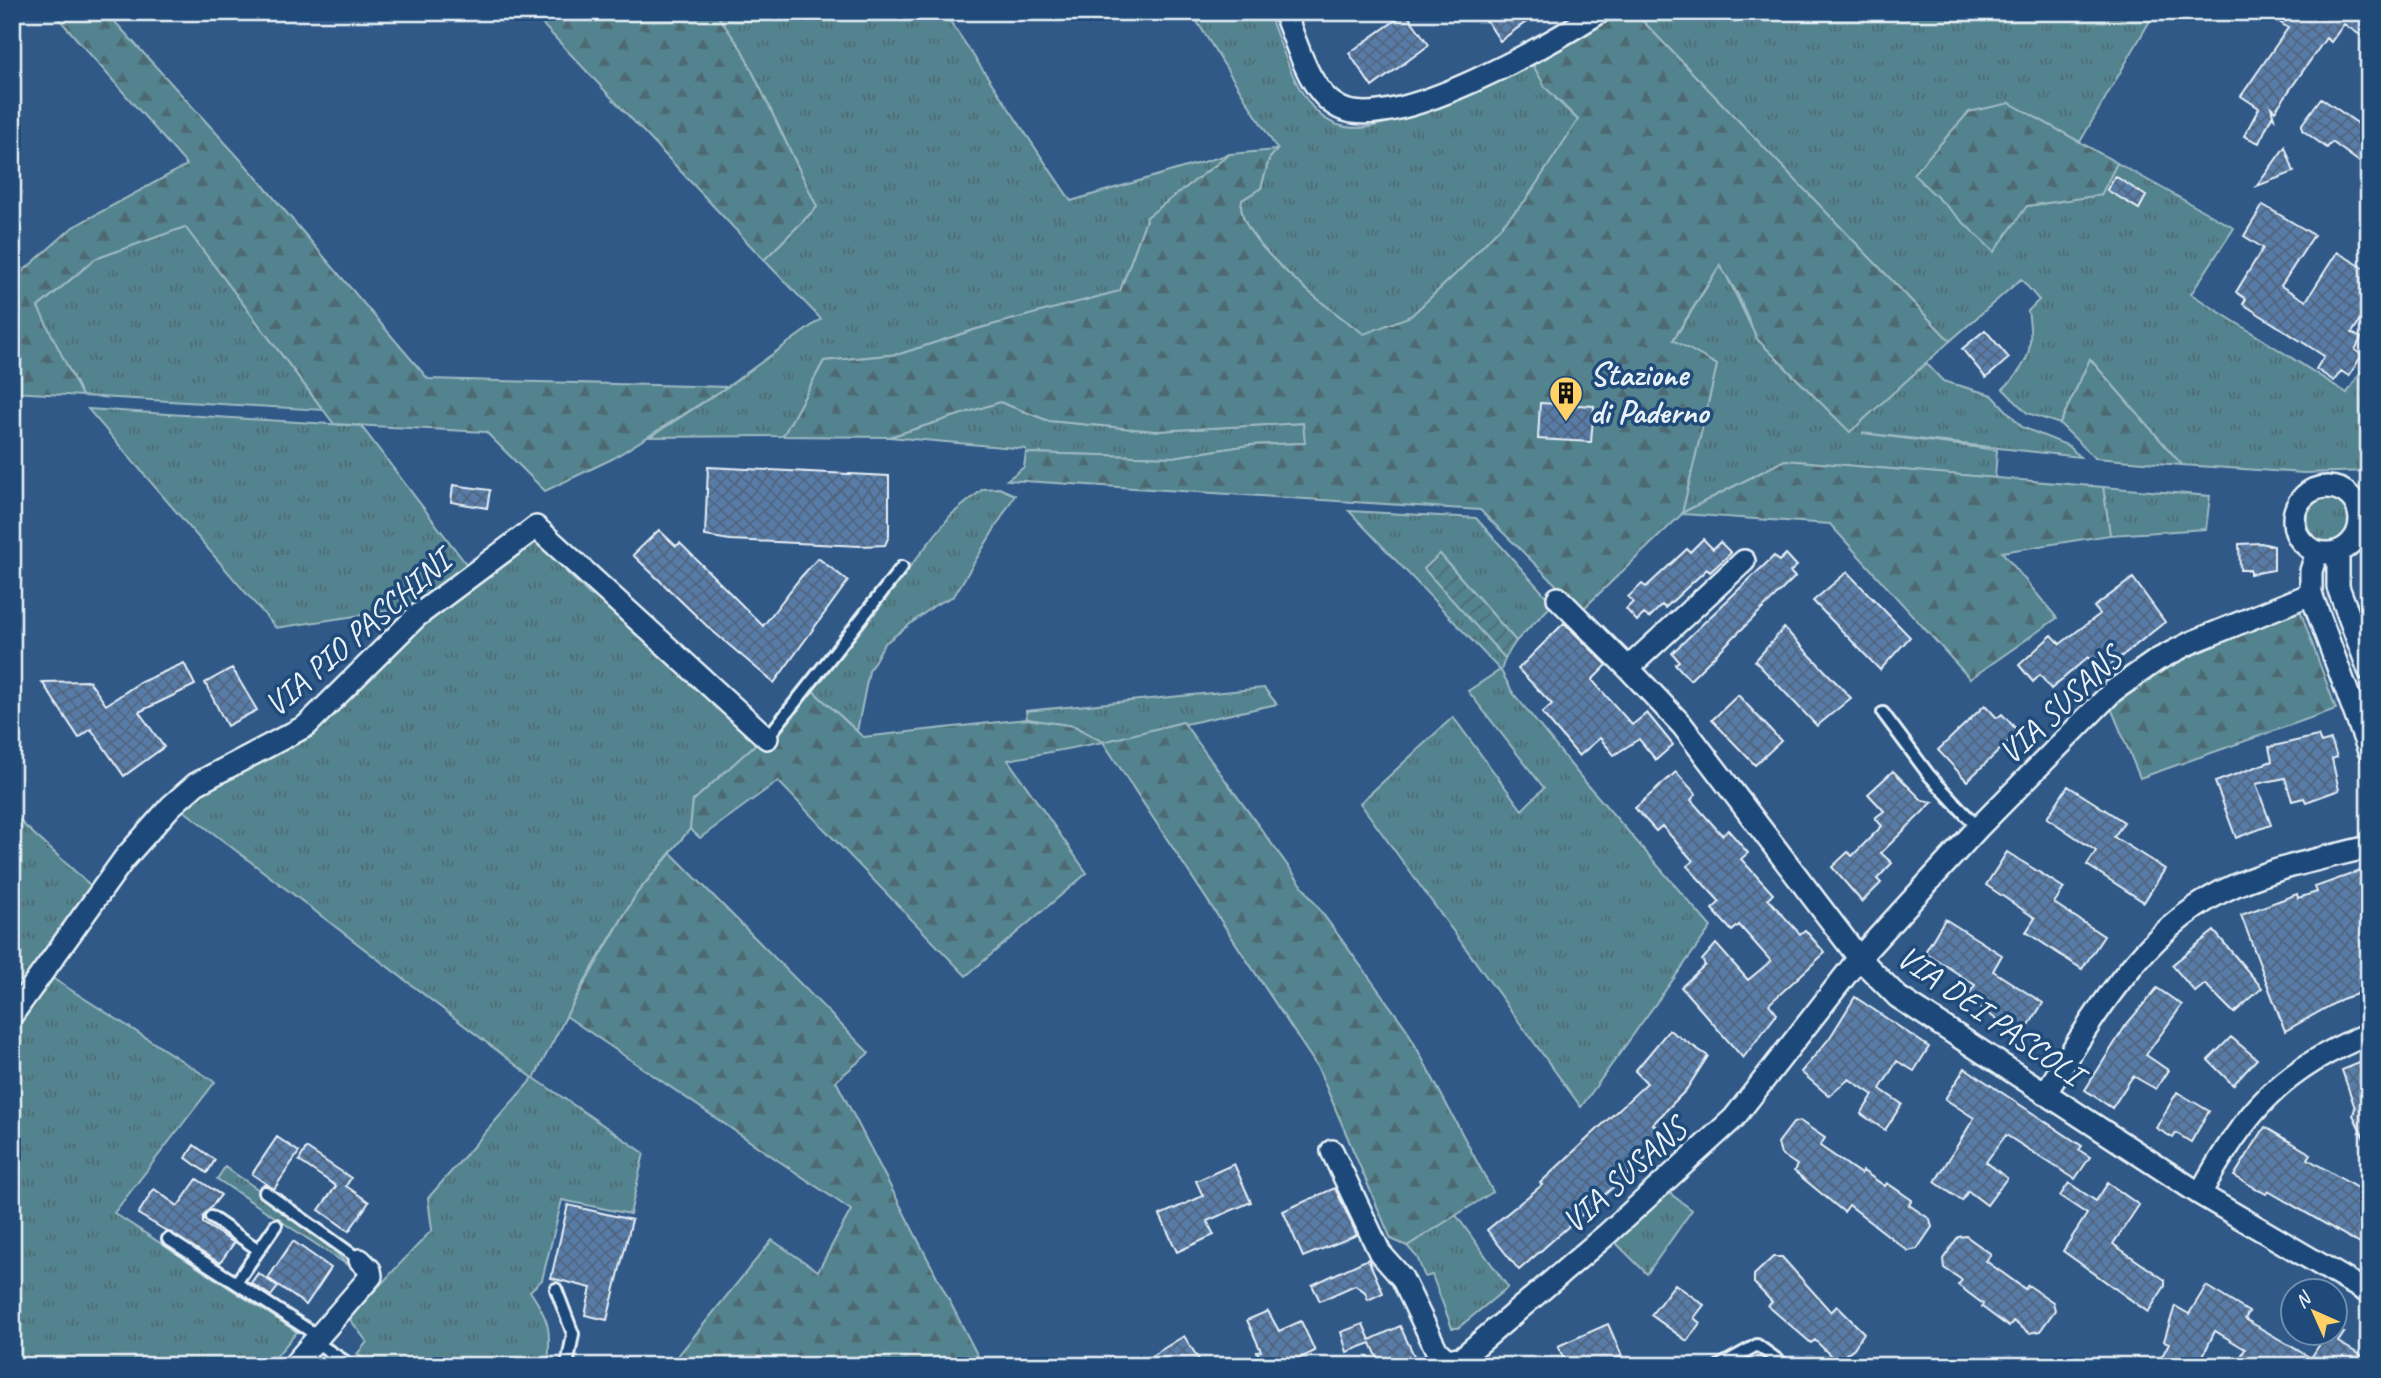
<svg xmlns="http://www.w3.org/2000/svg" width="2381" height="1378" font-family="Caveat,sans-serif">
<defs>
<pattern id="grass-tufts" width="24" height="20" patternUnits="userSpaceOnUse" patternTransform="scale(1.75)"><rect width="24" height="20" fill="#53838e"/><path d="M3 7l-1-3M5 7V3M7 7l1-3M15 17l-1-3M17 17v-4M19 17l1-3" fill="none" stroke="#4e6b73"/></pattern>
<pattern id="forest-firs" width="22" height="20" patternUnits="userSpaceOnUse" patternTransform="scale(1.75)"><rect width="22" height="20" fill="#53838e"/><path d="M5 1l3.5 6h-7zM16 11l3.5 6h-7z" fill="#4e6b73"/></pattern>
<pattern id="garden-furrows" width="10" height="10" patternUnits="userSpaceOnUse" patternTransform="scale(1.75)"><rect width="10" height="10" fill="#53838e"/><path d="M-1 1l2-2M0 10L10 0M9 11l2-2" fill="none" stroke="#4e6b73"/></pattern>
<pattern id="building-cross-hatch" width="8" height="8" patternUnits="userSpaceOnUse" patternTransform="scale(1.75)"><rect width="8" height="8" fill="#587ca8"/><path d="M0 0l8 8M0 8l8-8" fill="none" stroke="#50657e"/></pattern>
</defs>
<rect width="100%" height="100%" fill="#305988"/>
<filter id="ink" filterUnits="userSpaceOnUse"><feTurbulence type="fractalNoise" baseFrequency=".0143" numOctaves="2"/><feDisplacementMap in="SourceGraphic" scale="14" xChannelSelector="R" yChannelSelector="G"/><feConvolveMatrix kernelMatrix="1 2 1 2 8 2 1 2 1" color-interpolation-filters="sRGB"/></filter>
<g filter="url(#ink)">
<path fill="url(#grass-tufts)" stroke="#9ebac3" stroke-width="2" d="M715,12H944L1071,201L1230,154L1147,217L1120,291L977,329L900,354L824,361L783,436L650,437L727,387L821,319L764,260L817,207L742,50Z
M1191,12H1268C1293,73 1308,154 1393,120L1527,54L1557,100L1578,120L1526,200L1461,269L1411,316L1364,335C1337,315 1230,237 1242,200L1261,188L1269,159L1277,149Z
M1634,12H2155L2080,142L2009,103L2027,206L2100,195L2117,163L2234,228L2191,294L2347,393L2369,359V471L2304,473L2182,465L2090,359L2060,424L2027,413L2003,389C2030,363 2034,348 2028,311L2039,300L2021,279L1950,341Z
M185,226L323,410L82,396L37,308L95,259Z
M1721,264L1757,339L1850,431L1926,363L1943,381L1992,395L2022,427L2069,446L2080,457L1862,433L1997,450L1995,478L1785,460L1682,513L1717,365L1673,341Z
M1000,402L1049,421L1156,431L1303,423L1306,443L1250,445L1173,457L1026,453V449L889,437Z
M88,409L361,426L467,565L408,608L276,628Z
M2103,487L2210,496L2206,529L2110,535Z
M999,488L1015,495L954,596L935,605L884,644L869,671L857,731L812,690L951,515L983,489Z
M2307 520a22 22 0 1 1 44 0a22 22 0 1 1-44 0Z
M1349,511L1476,518L1553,604L1516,641L1440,554L1425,568L1505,658L1501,671L1513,693L1580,776L1711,927L1581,1107L1360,803L1453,717L1522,810L1544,788L1468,691L1500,670Z
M537,542L548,546L568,562L566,572L590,595L607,600L759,741L693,801L690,829L637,893L583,984L534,1078L644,1153L630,1214L562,1200L542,1280L530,1291C550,1321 551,1330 548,1366H374L357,1354L367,1342L349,1318L432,1230L428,1198L533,1078L179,807L201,788L261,759L423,621L521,545Z
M1264,688L1277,704L1103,742L1074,726L1027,719L1026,711Z
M12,814L91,886L12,997Z
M49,976L215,1082L114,1213L297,1332L268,1366H12V1028Z
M225,1167L262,1192L260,1196L320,1238L352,1268L217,1179Z
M1668,1192L1692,1210L1647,1274L1612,1239Z
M1456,1215L1508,1287L1458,1328H1452L1432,1275L1425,1277L1417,1257L1407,1246Z"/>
<path fill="url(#forest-firs)" stroke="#9ebac3" stroke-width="2" d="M53,12H106L251,171L428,379L727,387L612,459L545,491L486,432L334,424L185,227L95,259L38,307L82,396L12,392V281L73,227L187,165Z
M531,12H715L742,50L817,207L764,260Z
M1600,12H1634L1950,341L1850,432L1757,339L1738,295L1720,265L1673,340L1717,365L1682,513L1785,460L2103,487L2110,535L2002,552L2057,618L1970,679L1830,524L1682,514L1582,610L1480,510L1007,480L1024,467L1026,453L1173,457L1250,445L1305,443L1303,423L1156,431L1049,421L1000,402L889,437L783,436L824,361L900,354L977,329L1120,291L1147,217L1230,154L1277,150L1269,159L1261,188L1242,200C1230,237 1337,315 1364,334L1411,316L1461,269L1526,200L1578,120L1545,87L1527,54Z
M2010,103L2117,163L2101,195L2027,206L1994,252L1913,174L1969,112Z
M2090,359L2182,465L2095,458L2060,424Z
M2300,610L2336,709L2140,778L2111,708C2164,660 2235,638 2300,610Z
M812,690L863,737L1027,719L1074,726L1103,742L1183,722L1406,1028L1493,1192L1407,1246L1391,1239L1318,1068L1103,742L1008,760L1087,873L966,976L778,781L700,838L690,829L693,801L759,741H772Z
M671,853L869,1053L836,1081L983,1366H662L678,1356L772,1240L818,1271L851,1210L566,1016L637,893Z"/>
<path fill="url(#garden-furrows)" stroke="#9ebac3" stroke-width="2" d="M1440,554L1516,641L1505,658L1424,569Z"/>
<path fill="url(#building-cross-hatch)" stroke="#e8f1f8" stroke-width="2" d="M1481,12H1540L1500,41Z
M2265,12H2369V41L2344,24L2331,42L2326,38L2275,111L2271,107L2274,118L2272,116L2259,143L2244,136L2259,108L2241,96L2288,28Z
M1406,13L1429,45L1372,87L1349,53Z
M2321,98L2369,131V169L2332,142L2327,148L2302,130V124Z
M2285,147L2294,172L2257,186Z
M2115,176L2146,196L2139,209L2107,190Z
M2263,205L2314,235L2281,286L2306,301L2337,252L2369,271V306L2352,333L2361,338L2355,350L2362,355L2349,376L2341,371L2334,381L2316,369L2324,356L2243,304L2246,299L2236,292L2263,248L2244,236Z
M1985,330L2009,358L1986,378L1962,349Z
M1540,403L1594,406L1591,442L1538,439Z
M708,467L889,476V536L885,545L861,546L730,540L705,536Z
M453,485L490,490L487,508L451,502Z
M659,530L676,546L680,543L763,626L800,578L818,558L848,581L774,683L709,628L633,555Z
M1703,539L1713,549L1720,542L1731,553L1710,572L1707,569L1665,608L1662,605L1649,618L1644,614L1637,621L1626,609L1633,602L1628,597L1642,584L1646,587L1687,549L1690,552Z
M2261,543L2274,546V570L2250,574V570H2240L2239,544Z
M1786,554L1797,566L1790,572L1795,577L1690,680L1675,664L1679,661L1672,653L1774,556L1779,561Z
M1847,572L1910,637L1880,670L1813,601Z
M2133,578L2165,622L2100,673L2088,657L2051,689L2040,675L2033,682L2019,665L2052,635L2060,644L2100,614L2094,607Z
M1564,623L1607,665L1592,680L1632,725L1647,713L1673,745L1656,760L1639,739L1614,755L1600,738L1579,756L1542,713L1552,704L1518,669Z
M1784,628L1851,698L1817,726L1755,661Z
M184,663L195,685L139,712L164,747L124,776L91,729L79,738L42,682L89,681L106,705L139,683Z
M232,668L257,710L227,726L205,683Z
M1738,695L1781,741L1755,765L1712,720Z
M1985,705L1997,718L2002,714L2019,732L1967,781L1938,750Z
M2318,736L2321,743L2331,740L2337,757L2332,759L2339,790L2306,802L2304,798L2292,801L2285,778L2256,784L2271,825L2236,838L2215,782L2272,761L2269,747Z
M1893,771L1922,800L1933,802L1881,853L1892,863L1877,879L1881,883L1862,902L1832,867L1848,852L1852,856L1882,826L1875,818L1884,811L1868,794Z
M1676,772L1696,794L1691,800L1722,835L1728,830L1748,853L1741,859L1773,894L1768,899L1800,934L1805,930L1825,953L1769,1004L1777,1014L1743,1058L1681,987L1705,965L1702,960L1716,944L1748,980L1771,961L1739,925L1732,931L1712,909L1720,902L1687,866L1693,861L1662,826L1656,831L1635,808Z
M2068,786L2124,822L2114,837L2165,869L2144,902L2087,865L2096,851L2047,818Z
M2007,852L2064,888L2054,903L2104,936L2082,969L2026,932L2035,918L1986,885Z
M2369,868V990L2342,999L2285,1031L2241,915L2297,894L2298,898L2317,892L2315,887Z
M1945,919L2002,955L1993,971L2043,1003L2022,1036L1966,999L1975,985L1925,952Z
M2214,931L2262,988L2234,1013L2205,984L2195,992L2172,965Z
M2157,988L2182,1005L2146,1055L2168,1070L2156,1089L2133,1076L2112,1108L2085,1090L2126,1025Z
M1855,997L1929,1047L1914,1071L1897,1061L1880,1089L1902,1104L1885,1130L1861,1114L1873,1095L1849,1079L1829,1096L1801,1072L1829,1039Z
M1669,1030L1708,1056L1686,1090L1653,1124L1668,1139L1519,1270L1487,1230L1542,1185L1540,1183L1647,1083L1635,1071Z
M2231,1037L2257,1059L2233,1085L2208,1060Z
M2369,1059V1149L2353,1115L2355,1108L2342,1070Z
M1965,1068L2082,1146L2079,1150L2090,1157L2075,1179L2006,1135L1986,1162L2007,1178L1987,1205L1968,1191L1962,1201L1935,1182L1974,1118L1945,1099Z
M2177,1092L2209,1111L2191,1142L2176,1133L2173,1138L2156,1128Z
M1800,1121L1825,1138L1820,1146L1861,1174L1863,1171L1885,1186L1887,1183L1912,1200L1909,1205L1930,1219L1932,1227L1917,1249L1908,1251L1849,1205L1844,1212L1794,1171L1797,1165L1781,1154L1778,1143L1793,1123Z
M2265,1127L2311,1154L2308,1159L2369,1195V1249L2268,1191L2266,1194L2234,1176Z
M277,1137L299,1152L274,1189L252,1174Z
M194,1145L215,1160L207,1173L186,1158Z
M306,1148L351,1178L346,1186L369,1202L349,1231L319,1210L336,1186L299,1161Z
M1234,1164L1251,1202L1207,1221L1214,1235L1177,1252L1160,1215L1203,1196L1196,1181Z
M197,1179L221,1195L203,1217V1223L234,1243L220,1263L138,1214L154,1189L178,1206Z
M2069,1183L2096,1201L2108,1183L2139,1205L2113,1244L2165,1280V1286L2148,1312L2063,1251L2087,1214L2060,1196Z
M1335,1188L1357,1235L1303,1257L1283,1211Z
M568,1205L632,1220L607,1320L585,1315L591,1288L551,1278Z
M1966,1236L1991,1254L1986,1261L2025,1289L2028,1285L2053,1302L2055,1310L2040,1331L2029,1333L2013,1321L2009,1327L1982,1307L1983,1304L1958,1285L1962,1280L1944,1268L1943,1259L1958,1237Z
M293,1241L331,1268L306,1305L268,1278Z
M1773,1257H1782L1831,1312L1837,1306L1864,1333L1854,1348L1841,1358H1833L1815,1340L1811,1343L1768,1306L1772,1302L1754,1283V1275Z
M1368,1259L1383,1293L1368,1300L1365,1292L1355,1285L1320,1301L1312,1285Z
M258,1273L278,1287L271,1296L251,1283Z
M1675,1284L1704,1305L1694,1318L1700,1323L1687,1341L1651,1315Z
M2206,1286L2249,1312L2245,1319L2311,1358L2327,1333H2344L2338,1342L2369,1360V1366H2236L2245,1349L2215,1331L2198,1366H2157L2169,1343L2164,1341L2175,1306L2189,1314Z
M1268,1311L1279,1331L1301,1321L1315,1351L1283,1366H1264L1257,1352L1261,1351L1247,1320Z
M1363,1324L1370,1340L1400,1326L1419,1366H1381L1371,1343L1347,1352L1341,1332Z
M1608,1324L1622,1356L1607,1362L1609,1366H1567L1558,1346Z
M1184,1336L1203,1366H1135Z"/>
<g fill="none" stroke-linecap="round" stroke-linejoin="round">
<g stroke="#e8f1f8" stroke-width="16">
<path id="service" d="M1883,713L1929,775L1978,828
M767,738L902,567
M265,1192L360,1260
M211,1217L259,1250
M276,1225L236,1283L318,1336
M168,1239L236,1283
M556,1289L573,1334L567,1366
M314,1341L352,1366
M1719,1366L1757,1345L1786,1366"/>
</g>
<g stroke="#e8f1f8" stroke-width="26">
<path id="minor" d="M1284,12C1297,42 1308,92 1340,108C1394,135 1551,43 1600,12
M2294 520a33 33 0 1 1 66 0a33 33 0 1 1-66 0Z
M2317,552L2311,571V594L2369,751
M2338,552V587L2369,670
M1744,561L1628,668L1682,725L1859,958L1898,997L2200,1194L2369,1293
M1558,598L1628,668
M12,1015L124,859L171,806L196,784L306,726L417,616L536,527L767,738
M2045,1094C2094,1016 2146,923 2236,885C2278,867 2324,858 2369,847
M1332,1151L1380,1253L1402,1278L1437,1351L1447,1360L1463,1357L1606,1235L1734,1118L1859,958L1978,828L2113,691L2157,660L2190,643L2311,594
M2200,1194C2243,1114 2282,1068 2369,1034
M293,1366L371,1276L370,1270L360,1260"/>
</g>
<use href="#service" stroke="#1f4a7a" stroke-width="10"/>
<use href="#minor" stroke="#1f4a7a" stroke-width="21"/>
</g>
</g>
<defs>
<g id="building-pin" transform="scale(1.75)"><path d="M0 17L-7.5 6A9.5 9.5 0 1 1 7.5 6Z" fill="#ffd166" stroke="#1f4a7a"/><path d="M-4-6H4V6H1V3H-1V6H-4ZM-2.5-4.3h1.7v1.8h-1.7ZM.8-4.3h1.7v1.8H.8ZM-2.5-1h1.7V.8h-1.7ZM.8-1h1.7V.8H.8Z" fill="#111"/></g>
</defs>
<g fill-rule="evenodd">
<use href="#building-pin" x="1566" y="393"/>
</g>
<g text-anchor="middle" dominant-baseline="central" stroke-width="7" stroke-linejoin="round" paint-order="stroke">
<g font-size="33" font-weight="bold" fill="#e8f1f8" stroke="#1f4a7a" text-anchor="start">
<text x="1590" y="374">Stazione<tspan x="1590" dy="38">di Paderno</tspan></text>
</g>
<g font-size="33" fill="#e8f1f8" stroke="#1f4a7a">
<text transform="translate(357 633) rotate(-41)">VIA PIO PASCHINI</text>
<text transform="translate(2060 705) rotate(-43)">VIA SUSANS</text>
<text transform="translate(1990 1015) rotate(35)">VIA DEI PASCOLI</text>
<text transform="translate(1624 1175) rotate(-42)">VIA SUSANS</text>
</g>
</g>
<rect width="2381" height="1378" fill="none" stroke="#1f4a7a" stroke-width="42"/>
<rect x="21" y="21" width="2339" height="1336" fill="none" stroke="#e8f1f8" stroke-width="2.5" filter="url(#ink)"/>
<g transform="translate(2314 1312) rotate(315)"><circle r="33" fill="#1f4a7a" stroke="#6f8dac" stroke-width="2"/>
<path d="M0-5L12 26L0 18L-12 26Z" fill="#ffd166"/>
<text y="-10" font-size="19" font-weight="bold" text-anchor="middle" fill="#e8f1f8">N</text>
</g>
</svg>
